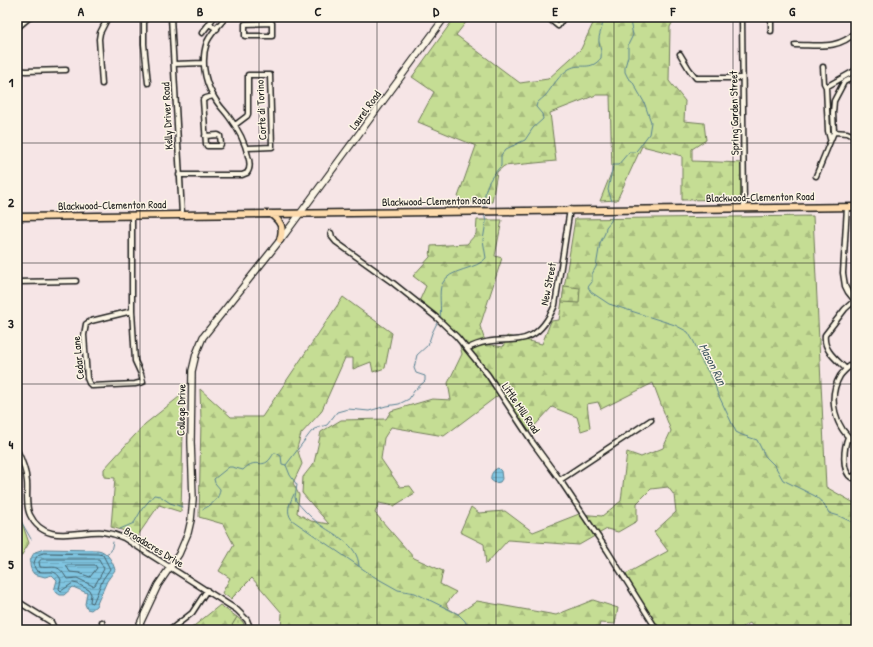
<svg xmlns="http://www.w3.org/2000/svg" width="873" height="647" font-family="'Patrick Hand',sans-serif">
<defs>
<pattern id="grass-dots" width="8" height="8" patternUnits="userSpaceOnUse"><rect width="8" height="8" fill="#c5dd94"/><path d="M2 2h.1M6 6h.1" fill="none" stroke="#a9bd7f" stroke-width="1.8" stroke-linecap="round"/></pattern>
<pattern id="forest-firs" width="22" height="20" patternUnits="userSpaceOnUse"><rect width="22" height="20" fill="#c5dd94"/><path d="M5 1l3.5 6h-7zM16 11l3.5 6h-7z" fill="#a9bd7f"/></pattern>
<pattern id="cemetery-stones" width="16" height="16" patternUnits="userSpaceOnUse"><rect width="16" height="16" fill="#c5dd94"/><path d="M2 7V4a2 2 0 0 1 4 0v3zM10 15v-3a2 2 0 0 1 4 0v3z" fill="#a9bd7f"/></pattern>
<pattern id="water-rules" width="6" height="5" patternUnits="userSpaceOnUse"><rect width="6" height="5" fill="#80c5e1"/><path d="M0 2.5h6" fill="none" stroke="#6ea9c0"/></pattern>
</defs>
<rect width="100%" height="100%" fill="#f6e5e6"/>
<filter id="ink" filterUnits="userSpaceOnUse"><feTurbulence type="fractalNoise" baseFrequency=".025" numOctaves="2"/><feDisplacementMap in="SourceGraphic" scale="8" xChannelSelector="R" yChannelSelector="G"/><feConvolveMatrix kernelMatrix="1 2 1 2 8 2 1 2 1" color-interpolation-filters="sRGB"/></filter>
<g filter="url(#ink)">
<path fill="url(#grass-dots)" stroke="#707c58" d="M237,617L243,622L246,630H229Z"/>
<path fill="url(#forest-firs)" stroke="#707c58" d="M455,17H462L467,21L456,35L520,83L548,79L581,49L596,17H675L670,27L669,81L685,101L684,121L704,123L706,140L692,149V161L744,163V199L682,200V156L642,146L617,200L600,201L612,171L610,95H596L550,113L556,161L504,166L497,172L492,202H462L458,197L476,146L418,122L434,92L412,77Z
M813,216L826,487L856,504V630H755L750,623L737,630H656L622,576L668,551L654,532L676,512L674,495L668,487L651,489L637,503V521L618,532L607,529L579,545L508,540L486,564L484,544L460,532L471,507L479,513L505,511L533,532L579,514L602,516L621,501L627,452L641,457L663,448L671,431L653,383L601,409L598,402L587,404L590,428L581,431L577,417L552,407L528,433L500,394L444,436L391,427L384,438L381,459L400,487L410,486L415,493L394,506L379,503L375,513L414,558L443,571L440,584L456,592L446,604L449,609L458,614L477,601L556,615L593,600L618,608L615,624L600,623L598,630H281L282,613L252,578L231,599L222,593L230,578L219,571L234,545L223,524L199,517L201,420L200,389L231,417H262L343,297L392,333L385,368L373,372L371,362L353,369V358H345L321,412L301,434L297,448L302,464L293,483L299,495L297,513L311,521L329,524L302,493L303,477L314,463L321,432L341,420L386,419L391,411L432,399L451,400L448,383L462,354L458,338L418,304L426,286L413,276L430,257L431,246L467,244L476,234L477,220H502L495,256L502,258L480,326L486,344L503,347L507,336L542,344L551,321L559,320L575,219Z
M184,393L181,512L159,505L136,538L125,531L111,527L115,478L104,477V469L145,424Z
M17,461L20,476V517L29,543L17,563Z
M220,605L237,617L229,630H189Z"/>
<path fill="url(#cemetery-stones)" stroke="#707c58" d="M564,286L580,288L579,303L562,302Z"/>
<path fill="url(#water-rules)" stroke="#588192" d="M498,468L501,471L502,479L500,482L495,483L491,480C490,475 493,470 498,468Z
M44,549L98,550C107,551 113,562 115,570L107,581L96,606L91,610L87,609L85,604L87,593L73,587L64,595H60L54,591L57,580L52,575L45,577L34,574C28,567 29,559 35,552Z"/>
<g fill="none" stroke-linecap="round" stroke-linejoin="round">
<path stroke="#44606b" stroke-width="1" d="M44,553L98,554L103,555L110,569L103,579L93,603L90,602L91,594L89,590L78,584L73,583L61,591L59,589L61,580C55,567 48,574 37,571C32,566 34,560 38,555Z
M42,559H99L104,569L95,585L93,586L77,578L67,579C57,562 55,569 40,567L39,562Z
M67,565H95L97,568L90,577L79,573L70,572L67,567Z"/>
<path stroke="#588192" stroke-width="1" d="M612,201L608,190L613,165H618L629,152H635L637,150L649,134L651,122L644,102L632,81L628,78L625,72V67L628,56V45L633,35L629,17
M484,208C484,188 488,180 501,166V155L506,149L525,140L533,128L543,119L542,114L536,107L537,103C540,100 543,98 546,95C553,86 559,75 569,69C581,62 590,72 601,58C602,53 600,48 599,42C598,34 604,27 603,17
M612,216L611,221L606,227L605,233L600,243L596,267L592,274V282L588,287L591,292L609,304L675,325L688,332L694,342L702,362L714,381L717,392L736,432L742,435L757,440L765,456L775,466L783,480L815,496L824,504L829,513L839,516L856,524
M440,318C442,309 438,291 442,284C449,268 477,270 486,258L483,240L486,222L484,213
M286,465L311,432L317,428L327,425L337,412L348,409L369,411L386,406L399,404L409,399L414,391L425,381V376L416,373L414,368L416,359L417,355L428,345L432,333L438,321
M294,494C290,503 285,511 292,520L373,576L398,590L415,593L458,614L465,621L469,630
M203,509C211,506 220,498 220,489L215,483L214,479L229,467H232L243,470C255,458 259,467 267,462C270,460 272,456 274,453H276L281,456L282,464L286,465L290,475L297,485L295,497L296,501C302,508 310,517 318,523C333,535 358,543 359,566
M17,514L31,539
M120,529L134,523L142,509L154,495L160,496L170,503L183,507
M106,554L111,551L113,542"/>
<g stroke="#1c1c1c" stroke-width="7">
<path id="street" d="M144,17V44L148,83
M171,17L182,214
M214,17L209,24L217,29
M547,17L558,26L564,17
M742,17L744,208
M771,17V31
M272,23V36H245V24Z
M17,28L30,17
M202,33L209,24
M795,45C818,45 838,50 856,32
M680,54L689,69L696,78H742
M174,64L204,63
M823,67L824,83L826,87L828,131L830,139
M17,70L26,71L66,70
M102,84L99,39L100,33L108,17
M826,87L856,70
M235,125L247,116L248,114V75H270L272,147L247,148
M834,132L833,113L834,101L844,82L856,76
M205,136L218,135L220,136L221,144L220,146H207L206,144L203,100L206,98L213,96
M179,175H242L247,173C251,168 250,162 248,156C245,142 238,129 229,117C224,110 217,104 213,95C204,80 201,59 207,42C211,33 220,24 226,17
M816,176L834,132L847,133L856,137
M847,207L843,273L845,286L848,292L856,302
M331,233L332,237L336,242L393,283L437,318L457,337L488,375L533,443L560,480L607,550L657,630
M17,282L76,281
M132,311L135,361L141,374L143,382L135,384L92,386L89,383L87,378L84,335L86,324L91,321Z
M132,311V216
M467,349C504,328 531,360 555,305L570,209
M856,361C850,366 844,370 840,376C827,398 835,429 856,443
M846,369C836,359 823,350 825,335L845,309L854,301
M848,437C844,447 841,472 852,478L856,474
M856,448V461
M17,450C22,460 26,470 27,482C28,493 25,505 30,515C45,546 78,530 103,532C110,533 117,535 124,538L237,610L247,620L251,630
M560,480L651,420
M17,601L51,622L53,626L52,630
M102,622L104,630
M170,630L192,613L207,590"/>
</g>
<g stroke="#1c1c1c" stroke-width="8">
<path id="secondary" d="M137,630L158,585L179,554L188,533L191,520L193,499L191,442L192,371L196,354L203,337L285,234L445,17"/>
</g>
<g stroke="#1c1c1c" stroke-width="9">
<path id="primary" d="M271,214C281,222 284,227 280,240
M17,217L856,207"/>
</g>
<use href="#street" stroke="#fcf5e5" stroke-width="4"/>
<use href="#secondary" stroke="#fcf5e5" stroke-width="5.5"/>
<use href="#primary" stroke="#fedbac" stroke-width="6"/>
</g>
</g>
<path fill="none" stroke="#1c1c1c" stroke-width="1" stroke-opacity="0.55" d="M140,17V630M259,17V630M377,17V630M496,17V630M614,17V630M733,17V630M17,143H856M17,263H856M17,384H856M17,504H856"/>
<g text-anchor="middle" dominant-baseline="central" stroke-width="3" stroke-linejoin="round" paint-order="stroke">
<g font-size="11" fill="#1c1c1c" stroke="#fcf5e5">
<text transform="translate(261 110) rotate(-93)">Corte di Torino</text>
<text transform="translate(365 110) rotate(-54)">Laurel Road</text>
<text transform="translate(734 113) rotate(-91)">Spring Garden Street</text>
<text transform="translate(167 116) rotate(-93)">Kelly Driver Road</text>
<text transform="translate(760 197) rotate(-1)">Blackwood-Clementon Road</text>
<text transform="translate(436 201) rotate(-1)">Blackwood-Clementon Road</text>
<text transform="translate(112 205) rotate(-1)">Blackwood-Clementon Road</text>
<text transform="translate(548 284) rotate(-79)">New Street</text>
<text transform="translate(78 358) rotate(-96)">Cedar Lane</text>
<text transform="translate(521 408) rotate(56)">Little Mill Road</text>
<text transform="translate(181 410) rotate(-89)">College Drive</text>
<text transform="translate(154 547) rotate(31)">Broadacres Drive</text>
</g>
<g font-size="12" font-style="italic" fill="#3f5761" stroke="#fcf5e5">
<text transform="translate(713 364) rotate(63)">Mason Run</text>
</g>
</g>
<rect width="873" height="647" fill="none" stroke="#fcf5e5" stroke-width="44"/>
<rect x="22" y="22" width="829" height="603" fill="none" stroke="#1c1c1c" stroke-width="1.5"/>
<g font-size="13" text-anchor="middle" font-weight="bold" fill="#1c1c1c">
<text x="81" y="16">A</text>
<text x="200" y="16">B</text>
<text x="318" y="16">C</text>
<text x="436" y="16">D</text>
<text x="555" y="16">E</text>
<text x="673" y="16">F</text>
<text x="792" y="16">G</text>
<text x="11" y="87">1</text>
<text x="11" y="207">2</text>
<text x="11" y="328">3</text>
<text x="11" y="449">4</text>
<text x="11" y="569">5</text>
</g>
</svg>
